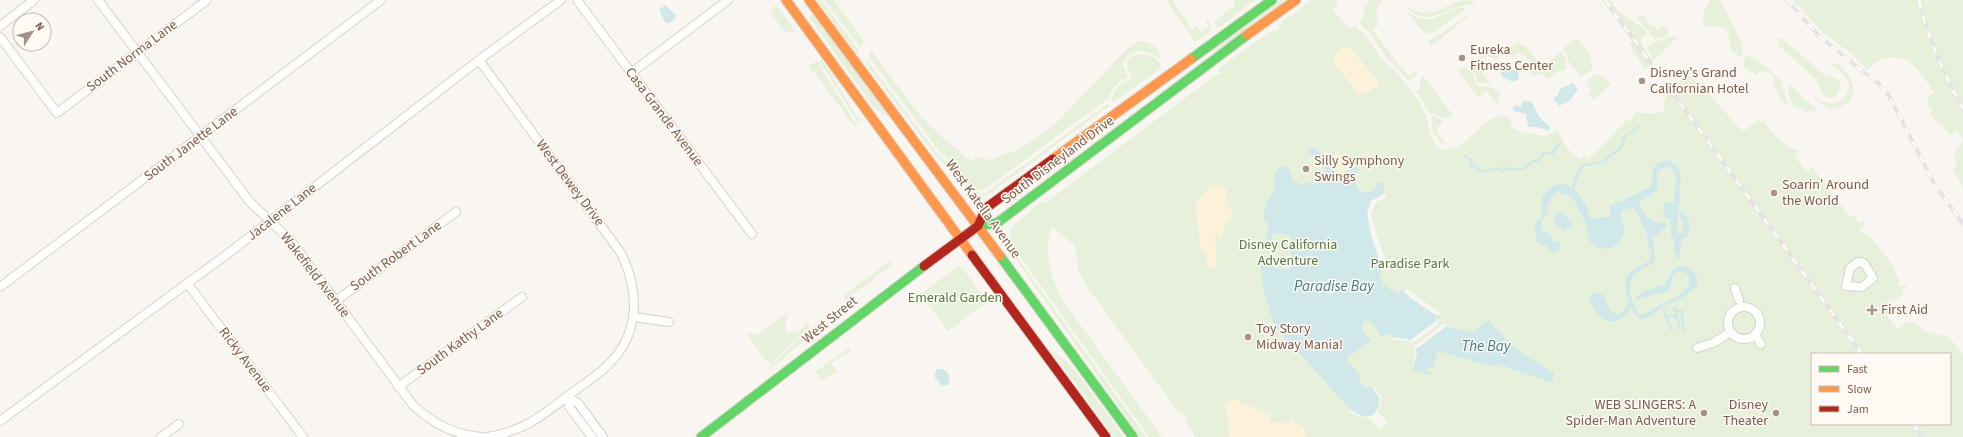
<svg xmlns="http://www.w3.org/2000/svg" width="1963" height="437" font-family="'Source Sans 3',sans-serif">
<rect width="100%" height="100%" fill="#f9f5f0"/>
<path fill="#e7f0db" fill-rule="evenodd" d="M817,0H821L860,52L857,54Z
M825,0H834L864,41L861,49Z
M1166,0H1172L1192,29L1196,26L1201,32L1209,26L1205,21L1207,19L1212,30L1195,42Z
M1234,0H1254L1218,28L1214,22L1234,6Z
M1280,0H1287L1218,49L1210,53L1208,51Z
M1312,0H1337V6L1333,9L1335,12L1349,28L1355,26L1360,32L1362,31L1382,59L1399,75L1419,101L1427,118L1429,133L1437,147L1434,148L1436,150L1439,148C1466,158 1477,116 1506,115L1511,119L1510,124L1515,129L1526,134L1530,132C1536,137 1548,136 1555,131L1558,132L1567,148L1579,160L1585,155L1589,159L1623,124L1628,119L1630,121L1635,112L1656,114L1664,110V102L1668,92L1687,73L1703,89L1704,88L1739,128L1744,131L1758,120L1761,123L1763,121L1780,141L1799,152L1795,157L1806,171L1812,167L1850,217L1853,215L1859,223L1864,222L1865,225L1859,230C1878,240 1891,262 1900,282L1898,286L1906,285V288L1902,291L1903,294L1897,300L1890,299L1889,300L1895,308L1886,314L1897,329L1907,322H1914L1925,331L1949,337L1963,354V437H1196L1185,422L1187,420L1181,412L1179,413L1088,288L1078,270L1075,246L1052,227C1043,253 1051,278 1063,301L1162,437H1149L1014,248L1010,241V229L1043,200L1045,203L1217,74H1222L1218,69L1273,30L1275,32L1280,28L1278,25ZM1812,354H1950V424H1812Z
M1371,0H1383C1375,7 1375,15 1379,24L1373,30L1400,67L1401,66L1408,75L1417,69V74L1409,81L1387,58L1369,32L1360,23L1364,14L1363,7Z
M1471,0L1475,2L1469,6L1468,4C1447,7 1425,29 1407,7C1438,23 1443,0 1471,0Z
M1602,0H1611L1618,11L1641,27L1648,34L1644,35L1641,41C1642,45 1649,57 1652,62L1645,68L1632,51L1633,49L1629,44L1633,41Z
M1710,0H1720L1722,3L1742,43L1743,53L1739,57L1731,50L1729,37L1726,29L1713,25V27L1705,26C1698,16 1707,9 1710,0Z
M1793,0H1963V188L1953,168L1957,166V163H1955L1956,146L1960,147L1963,139L1956,131L1950,135L1941,123L1939,124L1930,113L1933,110L1927,105L1929,103L1926,99L1934,92C1922,76 1913,54 1889,58C1880,59 1873,63 1868,70L1853,55L1822,32Z
M776,5L795,31L792,33L785,32L772,15L773,8Z
M1464,7L1465,9L1435,32L1427,34L1420,29L1405,9C1433,31 1437,11 1464,7Z
M813,14L890,118L874,108L809,17Z
M1643,14L1651,26L1653,24L1658,30L1664,25L1669,32L1664,37L1655,39L1637,18Z
M1466,15L1467,17L1431,47L1428,43L1429,40L1443,33Z
M1676,35L1678,41L1676,39L1653,61L1647,47L1653,43Z
M1577,38L1589,54L1593,68L1588,73L1583,74V76H1581L1571,66L1563,48Z
M1779,38H1782L1823,74L1838,79L1841,85L1837,95L1830,98L1823,95L1815,78L1778,45Z
M1139,41C1152,41 1159,49 1162,61C1151,50 1129,45 1123,64L1128,77C1119,81 1111,88 1109,98L982,191L972,190L952,163L939,151L868,56L871,50C898,85 922,124 958,150C964,156 967,160 976,161L973,156L991,160L1019,149L1037,138L1056,123L1129,47Z
M1518,41L1521,45H1525L1541,64L1544,61L1546,64L1562,51L1566,60V70L1557,72L1548,79L1539,73L1533,76L1528,70L1533,66C1531,59 1524,54 1516,53L1514,57L1499,56L1494,59L1487,56L1480,59L1478,67L1490,83H1478L1475,74L1468,66L1494,46L1498,49L1505,50Z
M1141,54C1150,55 1158,57 1161,66L1160,69L1112,103C1111,90 1122,82 1133,78L1127,70L1128,60L1132,56Z
M1747,56L1756,58L1781,80L1788,106L1780,98L1773,83L1775,80L1770,73L1760,71L1756,75L1744,66V60Z
M819,60H822L860,121L859,124Z
M867,60L938,155L949,164L947,166L938,159L867,65Z
M817,61L857,126L856,127L848,120L843,111L809,66Z
M1830,63L1839,64C1845,71 1851,77 1853,86C1856,99 1842,112 1829,108C1823,106 1818,100 1813,97L1814,95C1818,98 1822,102 1827,103C1839,106 1852,94 1848,82C1845,74 1836,69 1830,63Z
M1465,67L1472,72L1477,86L1491,87L1499,90L1500,94L1497,104L1487,91L1478,97L1458,71Z
M1598,74L1611,83L1594,100L1588,95L1591,89L1586,83L1593,75Z
M1423,76L1453,115L1448,119L1430,113L1416,91L1420,88V80Z
M1790,84L1806,101L1815,107L1818,116L1814,110H1810L1805,114L1802,109L1793,106L1788,92Z
M1109,103V106L986,196L984,194Z
M1434,116L1443,121L1435,130L1446,144L1440,143L1433,132L1431,118Z
M1007,243L1146,437H1140L1006,245Z
M891,260L893,263L891,266L845,301L844,295Z
M959,266L966,273L987,302L948,331L920,294Z
M788,312L785,328L788,333H797L803,328L806,321L810,327L770,365L746,334L750,333L760,335L762,331Z
M832,313V316C810,333 791,353 769,370L768,369L805,334Z
M849,348L851,351L831,363L837,372L822,381L815,372Z
M1055,352L1074,369L1124,437H1114L1053,353Z"/>
<path fill="#fbf2d9" d="M1344,47H1349L1379,81V84L1369,93H1363L1360,95L1333,62L1335,54Z
M1334,153L1355,159H1372L1371,162C1359,160 1348,165 1343,177H1336L1332,164Z
M1213,183L1216,186L1219,184L1227,190L1225,203L1235,215L1226,223L1220,244L1219,234H1215L1216,269L1211,268L1207,265L1205,251H1201L1195,204Z
M1234,399L1270,415L1271,422L1289,423L1292,418L1304,428L1307,437H1229L1226,404Z"/>
<path fill="#d0e8ea" d="M665,5L677,16L672,21L666,24L659,10Z
M1507,67L1518,72L1519,79L1513,82L1502,77L1500,70Z
M1573,83L1578,91L1574,94L1571,100L1559,106L1553,98L1558,95L1560,89Z
M1523,101L1532,102L1538,115L1551,129L1547,131L1538,127H1528L1526,114L1514,111L1512,108L1515,105L1521,107Z
M1311,147L1325,155L1332,152L1334,153L1332,164L1336,172V177H1343V173L1357,163L1359,171L1356,174L1354,182L1360,191C1369,194 1375,191 1378,182L1383,183L1386,198L1375,203L1371,216L1386,261L1380,265L1381,272L1379,274L1383,282L1381,284L1383,287L1386,285L1392,291L1393,290L1397,294L1406,288L1441,315L1435,319L1437,322L1410,342L1408,339L1393,338L1390,333L1385,336H1381L1372,322L1366,320L1363,323L1362,329L1371,340L1353,354H1349L1346,360L1360,375L1359,380L1364,387H1372L1379,397L1377,411L1386,423C1374,418 1362,417 1351,410L1289,342L1288,343L1272,321V316L1269,312L1270,310L1264,292L1260,263L1266,262V256H1274L1273,268L1289,269L1292,235L1273,233L1272,238H1271L1272,245L1266,244L1268,224L1264,220C1264,215 1264,206 1267,201C1272,193 1280,187 1273,176L1280,166L1288,167L1293,180L1304,186L1305,183H1311L1313,185L1318,182L1317,179L1319,176L1323,177L1326,170L1322,168V163L1324,162L1321,155L1318,157L1307,152Z
M1670,160L1678,167L1681,174L1677,235L1682,233L1684,223L1680,218L1681,212C1691,216 1690,226 1688,235L1679,241L1682,245L1679,254L1682,258H1677L1674,250V240L1671,236L1670,219H1667L1662,212L1664,211V203L1674,202L1676,177L1673,170L1665,166L1657,173V191L1639,201C1642,214 1649,221 1661,224L1663,221L1668,225L1653,238L1655,261C1650,266 1643,268 1637,273C1623,284 1632,302 1640,315L1644,314L1679,295L1689,286V275L1681,271C1670,275 1673,282 1669,291L1641,298L1637,301L1635,298L1644,291L1665,284L1674,268L1680,266L1691,269C1714,290 1671,301 1660,309C1651,314 1650,321 1638,318L1631,307C1628,318 1614,326 1603,319C1597,314 1593,307 1589,301L1591,295L1597,292L1602,294L1612,312L1617,315L1623,312L1627,303L1630,304C1627,300 1627,294 1626,289C1622,264 1646,271 1652,255L1648,243L1647,232L1644,229C1641,221 1639,213 1633,207L1621,211C1620,219 1626,226 1623,235C1621,240 1616,246 1611,248C1603,251 1590,246 1588,237C1587,231 1587,226 1584,220C1581,214 1577,208 1575,201L1572,200L1568,195L1559,192L1552,196L1547,208L1548,215L1542,219L1541,228L1544,232L1547,231L1555,242L1558,241L1561,246L1558,251L1552,252L1545,245L1542,247L1539,242H1536L1537,236L1534,231L1537,228L1534,224L1541,218L1542,197C1564,166 1585,197 1591,219L1601,217H1610V205H1615V201L1620,202L1650,187C1656,174 1646,163 1670,160Z
M1561,211L1573,224L1563,231L1559,226L1558,227L1552,218Z
M1489,320C1507,343 1528,359 1554,373L1552,383L1496,363L1494,367L1438,351L1433,368L1427,367L1425,371L1432,373L1431,375L1413,370L1417,352L1414,348L1444,326L1472,332Z
M937,369H943L948,373L950,379L948,385L942,386L934,376Z"/>
<path fill="#f9f5f0" d="M1385,193L1386,198L1375,203L1371,216L1386,261L1381,264L1371,235L1367,213L1371,201Z
M1406,288L1440,313L1441,315L1437,316L1409,297L1403,291Z
M1437,320L1439,324L1411,344L1407,341L1393,340L1390,337L1408,339L1409,341Z
M1443,324L1448,325L1415,350L1417,352L1413,370L1415,352L1413,347Z
M1372,387H1375L1381,397V406L1378,413L1388,422L1379,429L1369,418H1360L1350,412L1347,408L1362,417L1370,416L1374,414L1379,407L1380,401L1379,397Z"/>
<g fill="none" stroke-linecap="round" stroke-linejoin="round">
<path stroke="#d0e8ea" stroke-width="2.5" d="M1465,156L1471,160V166
M1471,165L1475,166L1481,172L1499,168L1501,171L1510,168L1518,170L1525,168L1532,162L1539,160L1544,153L1552,154L1560,143
M1572,191L1579,170L1585,165L1603,162L1621,147L1625,136L1639,127
M1674,308L1679,322L1678,328
M1663,310L1672,330
M1675,310L1683,312L1682,318L1683,331
M1667,316L1677,317"/>
<g stroke="#d7d1cb" stroke-width="10">
<path id="street" d="M98,0L241,190L249,201L291,241L413,405C433,424 454,435 481,437
M577,0L752,234
M0,26L34,0
M0,37L57,113L207,0
M479,60L621,253C640,292 640,334 608,365C597,376 582,385 569,395C542,416 522,432 487,437
M631,73L728,0
M1858,262L1864,263L1873,278L1862,287L1846,286L1850,268Z
M187,283L303,437
M0,287L381,0
M1735,288L1739,300
M336,301L456,212
M1728 323a16 16 0 1 1 32 0a16 16 0 1 1-32 0Z
M634,317L669,322
M1755,335L1761,344
M1697,348L1713,343L1731,332
M398,387L522,297
M567,397L578,403L603,437
M567,397L570,408L592,437
M0,421L234,249L479,60L561,0
M161,437L179,424"/>
</g>
<g stroke="#d9d2cb" stroke-width="11">
<path id="fast" d="M1191,59L1272,0
M978,226L997,223L1247,35
M1000,256L1133,437
M701,437L924,266"/>
</g>
<g stroke="#d9d2cb" stroke-width="11">
<path id="slow" d="M786,0L972,255
M809,0L1000,256
M1247,35L1296,0
M1053,159L1191,59"/>
</g>
<g stroke="#d9d2cb" stroke-width="11">
<path id="jam" d="M972,255L1106,437
M924,266L978,226L986,208L1053,159"/>
</g>
<use href="#street" stroke="#fefefd" stroke-width="8"/>
<use href="#fast" stroke="#63d668" stroke-width="9"/>
<use href="#slow" stroke="#ff974d" stroke-width="9"/>
<use href="#jam" stroke="#b3261e" stroke-width="9"/>
<g stroke="#e6e3e7" stroke-width="4">
<path id="rail" d="M1605,0L1651,63
M1787,0L1819,36L1879,84L1888,94L1935,185L1963,224
M1919,0C1928,39 1944,74 1963,109
M1670,89L1862,354
M1913,424L1923,437"/>
</g>
<use href="#rail" stroke="#fffaf3" stroke-width="2.5" stroke-dasharray="8" stroke-linecap="butt"/>
</g>
<g fill="#a69286" stroke="#fffaf3" stroke-width="1.5">
<circle cx="1462" cy="58" r="4"/>
<circle cx="1642" cy="81" r="4"/>
<circle cx="1306" cy="169" r="4"/>
<circle cx="1774" cy="193" r="4"/>
<path d="M1870 304h4v4h4v4h-4v4h-4v-4h-4v-4h4z"/>
<circle cx="1248" cy="337" r="4"/>
<circle cx="1704" cy="413" r="4"/>
<circle cx="1776" cy="413" r="4"/>
</g>
<g text-anchor="middle" dominant-baseline="central" stroke-width="3" stroke-linejoin="round" paint-order="stroke">
<g font-size="14" fill="#7a5c4d" stroke="#fffaf3" text-anchor="start">
<text x="1470" y="50">Eureka<tspan x="1470" dy="16">Fitness Center</tspan></text>
<text x="1650" y="73">Disney's Grand<tspan x="1650" dy="16">Californian Hotel</tspan></text>
<text x="1314" y="161">Silly Symphony<tspan x="1314" dy="16">Swings</tspan></text>
<text x="1782" y="185">Soarin' Around<tspan x="1782" dy="16">the World</tspan></text>
<text x="1881" y="310">First Aid</text>
<text x="1256" y="329">Toy Story<tspan x="1256" dy="16">Midway Mania!</tspan></text>
<text x="1696" y="405" text-anchor="end">WEB SLINGERS: A<tspan x="1696" dy="16">Spider-Man Adventure</tspan></text>
<text x="1768" y="405" text-anchor="end">Disney<tspan x="1768" dy="16">Theater</tspan></text>
</g>
<g font-size="14" fill="#7a5c4d" stroke="#fffaf3">
<text transform="translate(132 56) rotate(-37)">South Norma Lane</text>
<text transform="translate(664 117) rotate(53)">Casa Grande Avenue</text>
<text transform="translate(191 144) rotate(-37)">South Janette Lane</text>
<text transform="translate(1058 160) rotate(-37)">South Disneyland Drive</text>
<text transform="translate(570 183) rotate(53)">West Dewey Drive</text>
<text transform="translate(983 209) rotate(54)">West Katella Avenue</text>
<text transform="translate(282 212) rotate(-38)">Jacalene Lane</text>
<text transform="translate(396 256) rotate(-36)">South Robert Lane</text>
<text transform="translate(315 275) rotate(52)">Wakefield Avenue</text>
<text transform="translate(830 320) rotate(-39)">West Street</text>
<text transform="translate(460 342) rotate(-36)">South Kathy Lane</text>
<text transform="translate(245 360) rotate(53)">Ricky Avenue</text>
</g>
<g font-size="14" fill="#537a41" stroke="#fffaf3">
<text x="1288" y="245">Disney California<tspan x="1288" dy="16">Adventure</tspan></text>
<text x="1410" y="264">Paradise Park</text>
<text x="955" y="298">Emerald Garden</text>
</g>
<g font-size="15" font-style="italic" fill="#437c86" stroke="#fffaf3">
<text x="1334" y="286">Paradise Bay</text>
<text x="1486" y="346">The Bay</text>
</g>
</g>
<rect x="1811" y="353" width="140" height="72" fill="#fffaf3" stroke="#cabbb1"/>
<rect x="1819" y="366" width="20" height="6" fill="#63d668" stroke="#cabbb1"/>
<text x="1847" y="373" font-size="12" fill="#7a5c4d">Fast</text>
<rect x="1819" y="386" width="20" height="6" fill="#ff974d" stroke="#cabbb1"/>
<text x="1847" y="393" font-size="12" fill="#7a5c4d">Slow</text>
<rect x="1819" y="406" width="20" height="6" fill="#b3261e" stroke="#cabbb1"/>
<text x="1847" y="413" font-size="12" fill="#7a5c4d">Jam</text>
<g transform="translate(32 32) rotate(54)"><circle r="19" fill="#fffaf3" stroke="#cabbb1"/>
<path d="M0-3L7 15L0 10L-7 15Z" fill="#a69286"/>
<text y="-6" font-size="11" font-weight="bold" text-anchor="middle" fill="#7a5c4d">N</text>
</g>
</svg>
